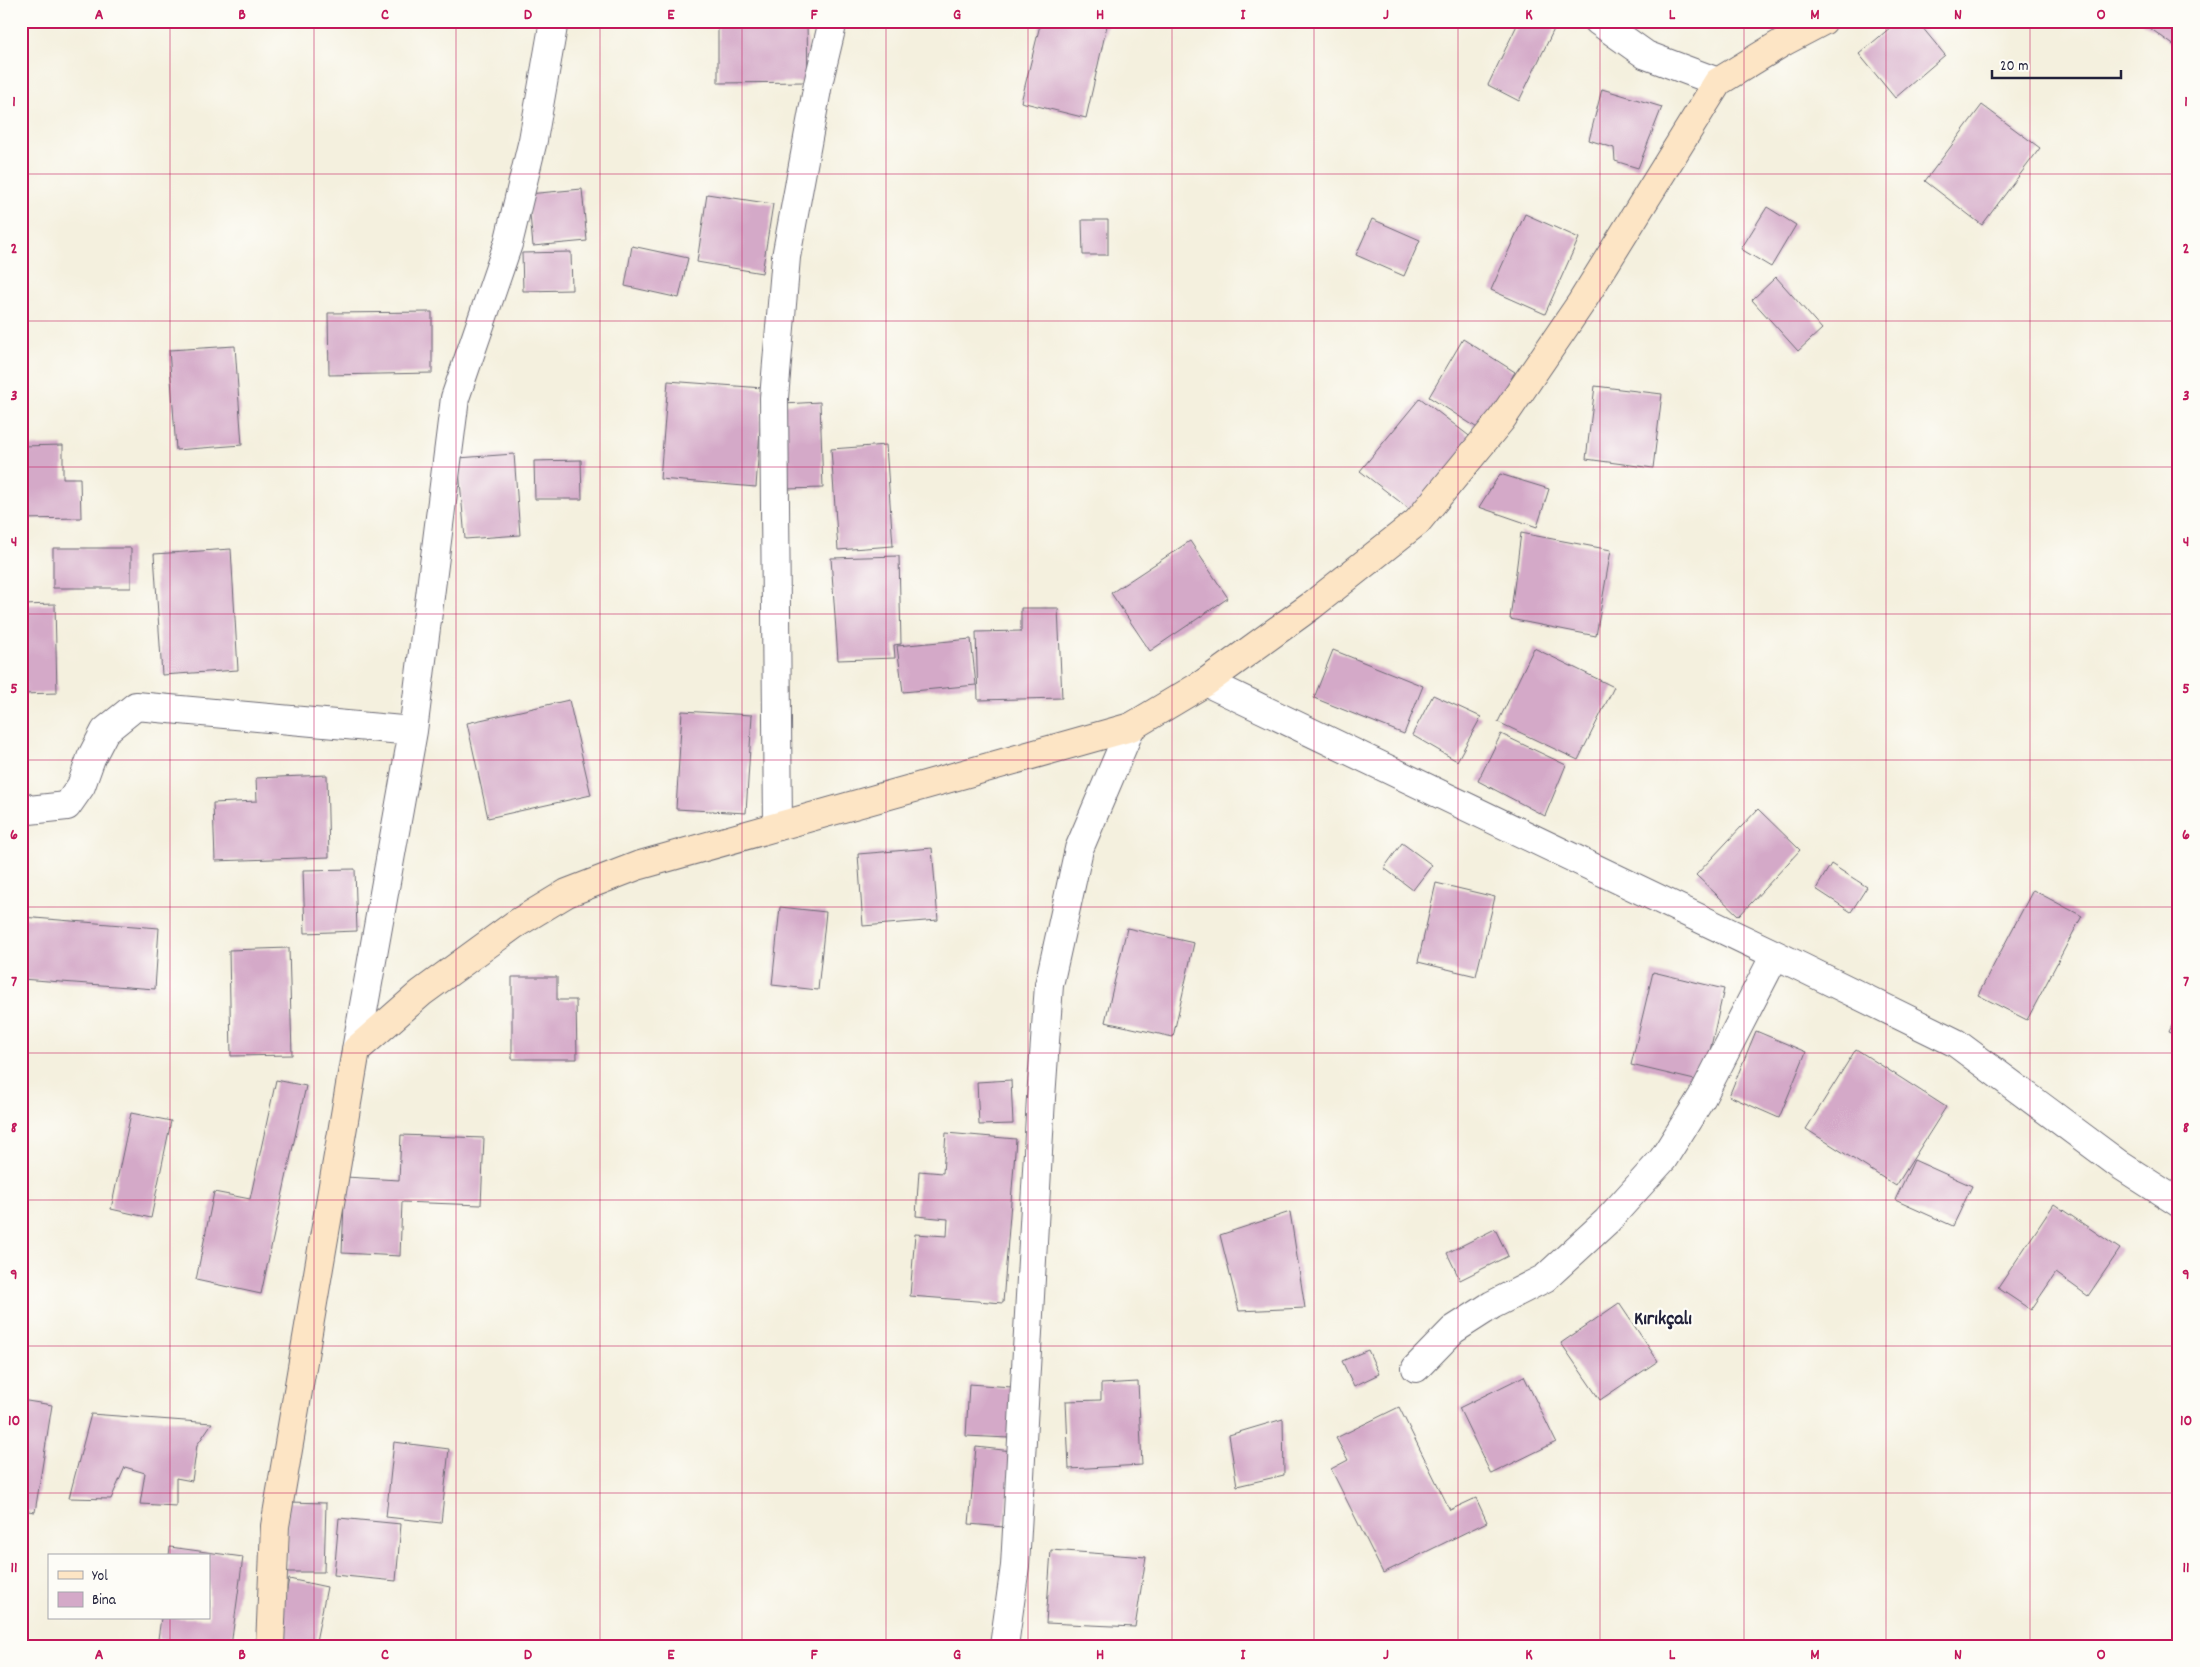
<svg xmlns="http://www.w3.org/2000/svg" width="2200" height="1667" font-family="Dekko,sans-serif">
<rect width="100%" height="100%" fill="#fdfcf7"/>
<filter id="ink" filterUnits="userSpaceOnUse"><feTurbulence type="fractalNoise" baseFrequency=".02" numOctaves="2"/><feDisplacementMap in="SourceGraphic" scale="10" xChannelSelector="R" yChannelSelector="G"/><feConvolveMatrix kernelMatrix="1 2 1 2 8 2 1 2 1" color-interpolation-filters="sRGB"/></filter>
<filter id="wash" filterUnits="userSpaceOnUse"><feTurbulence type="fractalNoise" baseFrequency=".0096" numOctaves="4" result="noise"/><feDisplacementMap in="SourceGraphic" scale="20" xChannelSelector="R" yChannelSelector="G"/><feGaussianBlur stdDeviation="1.12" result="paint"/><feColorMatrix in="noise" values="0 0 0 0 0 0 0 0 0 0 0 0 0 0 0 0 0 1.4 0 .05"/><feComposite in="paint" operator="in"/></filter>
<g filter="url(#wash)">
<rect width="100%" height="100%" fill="#f4f0de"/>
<g id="blocks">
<path fill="#d4a9c8" d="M718,21H807L808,82L718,83Z
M1041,21H1108L1086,118L1021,102Z
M1519,21H1558L1519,101L1488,85Z
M1898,21H1917L1945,55L1895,98L1859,54Z
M2140,21H2179V49Z
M1602,89L1662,107L1638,168L1615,161L1614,148L1589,140Z
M1982,105L2040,148L1982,225L1925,181Z
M582,189L587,241L533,246L528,194Z
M707,194L773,204L762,273L697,262Z
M1767,207L1796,225L1771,267L1741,249Z
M1525,214L1579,238L1545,314L1491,290Z
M1372,219L1420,240L1404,276L1356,255Z
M1082,220H1108V255H1083Z
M632,246L688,258L679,298L625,286Z
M571,252L572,290L523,291L522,253Z
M1776,277L1822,329L1798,351L1752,300Z
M432,312V373L329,375L328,313Z
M1463,339L1515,372L1482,431L1429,397Z
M235,346L242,445L176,450L169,350Z
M668,381L763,388L756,487L660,479Z
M1595,386L1662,394L1653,468L1586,459Z
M1420,398L1477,442L1417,515L1360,471Z
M820,402L823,488L785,489L783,404Z
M63,445V478H80L81,518L21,519V446Z
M886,445L893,546L838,550L831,449Z
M514,454L520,535L465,539L458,458Z
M581,460L582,499H535L534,461Z
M1500,474L1549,489L1537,527L1479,507Z
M1521,533L1611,550L1596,636L1510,619Z
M1190,541L1228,598L1150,651L1111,593Z
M53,548H131V588H53Z
M231,549L238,670L162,675L154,554Z
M899,556L901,644L894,645L895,658L838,660L831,558Z
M55,604L57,693L21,694V605Z
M1021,608H1058L1062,698L978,700L976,632L1021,631Z
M971,639L976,685L903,692L897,646Z
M1534,648L1614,687L1578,760L1498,722Z
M1333,650L1423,686L1404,734L1314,698Z
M1433,695L1481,717L1457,761L1412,735Z
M569,700L591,795L488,818L467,723Z
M682,711L752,715L746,813L676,809Z
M1501,734L1566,765L1545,816L1478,781Z
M327,775L329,857L215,861L213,803L257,801L256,778Z
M1758,809L1800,850L1739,916L1696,875Z
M1402,843L1432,865L1413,890L1384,868Z
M932,848L938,920L863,926L858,854Z
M1831,864L1867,887L1851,912L1816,889Z
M355,869L357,931L305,933L303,870Z
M1436,883L1495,897L1476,976L1418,962Z
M2033,890L2082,916L2027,1020L1978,995Z
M780,907L826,912L818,990L772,985Z
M22,917L159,928L155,989L21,979Z
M1127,928L1194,943L1173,1037L1105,1022Z
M289,948L292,1055L231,1056L229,950Z
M1653,972L1724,989L1703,1082L1631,1065Z
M512,977H557V1000H576L577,1059H512Z
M2179,1010V1036L2169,1032Z
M1756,1031L1806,1052L1779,1118L1729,1096Z
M1856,1049L1946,1107L1896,1186L1806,1129Z
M276,1080L306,1086L261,1294L196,1280L214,1192L250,1199Z
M1011,1080L1013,1124L979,1125L977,1082Z
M131,1113L171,1121L151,1218L111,1209Z
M946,1133L1016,1139L1003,1303L910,1296L915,1234L947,1236L948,1219L916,1216L919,1171L943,1173Z
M401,1135L484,1138L481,1205L402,1202L400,1256L342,1253L345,1177L399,1180Z
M1914,1160L1972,1186L1953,1226L1895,1200Z
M2054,1204L2120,1249L2088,1296L2056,1273L2031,1310L1998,1288Z
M1290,1212L1305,1308L1239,1311L1220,1235Z
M1495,1229L1508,1256L1460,1280L1447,1253Z
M1619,1303L1658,1361L1600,1400L1561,1343Z
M1368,1350L1379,1374L1354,1386L1342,1361Z
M1524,1376L1556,1442L1491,1474L1459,1408Z
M1138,1382L1142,1465L1069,1469L1066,1401L1101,1400V1384Z
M969,1384L1012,1387L1009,1438L966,1436Z
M21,1400L52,1405L35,1512L21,1510Z
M1399,1407L1450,1510L1476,1498L1487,1522L1383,1573L1331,1469L1348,1460L1336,1438Z
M91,1414L212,1423L197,1445L192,1481L176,1478V1506L140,1504L145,1473L125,1467L111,1499L69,1498Z
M1283,1419L1284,1475L1237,1486L1229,1435Z
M394,1442L449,1449L441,1523L386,1517Z
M976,1447L1012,1451L1004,1527L969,1524Z
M288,1502L326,1503L324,1572H287Z
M339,1518L401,1524L396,1581L334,1575Z
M170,1547L243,1557L231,1646H205L158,1639L161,1618H209V1556H169Z
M1051,1550L1146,1557L1135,1627L1046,1623Z
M289,1579L327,1587L315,1646H276Z"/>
</g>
</g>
<g filter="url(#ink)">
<use href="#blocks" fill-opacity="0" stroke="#6c6a74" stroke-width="1"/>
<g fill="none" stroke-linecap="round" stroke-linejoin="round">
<g stroke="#6c6a74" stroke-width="30">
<path id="street" d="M1598,21L1646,55L1718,82
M1206,682L1801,967L1956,1043L2120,1165L2179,1203
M21,805L29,810L67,806L81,786L91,758L105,731L136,706L413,731
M778,826L774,398L786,257L818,84L833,21
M356,1050L413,731L455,398L508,244L533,140L554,21
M1416,1368L1453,1330L1492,1305L1545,1278L1607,1221L1663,1159L1702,1097L1775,955
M1004,1646L1015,1566L1041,1098L1049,985L1079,849L1131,727"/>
</g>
<g stroke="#6c6a74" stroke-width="30">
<path id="secondary" d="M270,1646L275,1526L356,1050L421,993L514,925L567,893L637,866L1131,727L1206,682L1311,606L1417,522L1501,420L1581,303L1718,82L1785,41L1823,21"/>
</g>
<use href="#street" stroke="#fff" stroke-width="28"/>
<use href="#secondary" stroke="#fde5c5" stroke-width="28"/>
</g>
</g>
<path fill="none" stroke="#c2185b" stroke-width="1" stroke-opacity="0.55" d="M170,21V1556M314,21V1646M456,21V1646M600,21V1646M742,21V1646M886,21V1646M1028,21V1646M1172,21V1646M1314,21V1646M1458,21V1646M1600,21V1646M1744,21V1646M1886,21V1646M2030,21V1646M21,174H2179M21,321H2179M21,467H2179M21,614H2179M21,760H2179M21,907H2179M21,1053H2179M21,1200H2179M21,1346H2179M21,1493H2179M170,1618V1646"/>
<g text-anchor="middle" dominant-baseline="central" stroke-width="4.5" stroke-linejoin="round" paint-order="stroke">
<g font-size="20" font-weight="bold" fill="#22223b" stroke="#fdfcf7">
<text x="1663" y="1320">Kırıkçalı</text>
</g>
</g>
<rect width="2200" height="1667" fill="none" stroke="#fdfcf7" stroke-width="55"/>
<rect x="48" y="1554" width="162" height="65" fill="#fdfcf7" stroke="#a5a5ac"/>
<rect x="58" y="1571" width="25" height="8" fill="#fde5c5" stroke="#a5a5ac"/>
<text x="92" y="1580" font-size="15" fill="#22223b">Yol</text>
<rect x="58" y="1592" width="25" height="15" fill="#d4a9c8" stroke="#a5a5ac"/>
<text x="92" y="1604" font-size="15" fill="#22223b">Bina</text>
<path d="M1992 70v8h129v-8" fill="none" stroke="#22223b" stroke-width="2.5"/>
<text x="2000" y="70" font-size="15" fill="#22223b" stroke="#fdfcf7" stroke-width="4" paint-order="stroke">20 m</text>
<rect x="28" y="28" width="2144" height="1612" fill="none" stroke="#c2185b" stroke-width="2"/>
<g font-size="16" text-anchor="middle" font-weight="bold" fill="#c2185b">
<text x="99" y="19">A</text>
<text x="242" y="19">B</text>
<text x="385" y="19">C</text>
<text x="528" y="19">D</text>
<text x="671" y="19">E</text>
<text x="814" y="19">F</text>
<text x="957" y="19">G</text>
<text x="1100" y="19">H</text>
<text x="1243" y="19">I</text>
<text x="1386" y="19">J</text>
<text x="1529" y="19">K</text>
<text x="1672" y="19">L</text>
<text x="1815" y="19">M</text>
<text x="1958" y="19">N</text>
<text x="2101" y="19">O</text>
<text x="14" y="106">1</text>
<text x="2186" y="106">1</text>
<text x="14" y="253">2</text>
<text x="2186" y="253">2</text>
<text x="14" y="400">3</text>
<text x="2186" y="400">3</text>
<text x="14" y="546">4</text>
<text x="2186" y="546">4</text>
<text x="14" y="693">5</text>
<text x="2186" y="693">5</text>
<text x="14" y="839">6</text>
<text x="2186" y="839">6</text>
<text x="14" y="986">7</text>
<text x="2186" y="986">7</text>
<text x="14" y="1132">8</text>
<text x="2186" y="1132">8</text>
<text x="14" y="1279">9</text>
<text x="2186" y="1279">9</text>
<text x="14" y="1425">10</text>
<text x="2186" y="1425">10</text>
<text x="14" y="1572">11</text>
<text x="2186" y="1572">11</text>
<text x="99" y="1659">A</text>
<text x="242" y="1659">B</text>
<text x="385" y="1659">C</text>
<text x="528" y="1659">D</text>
<text x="671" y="1659">E</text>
<text x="814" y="1659">F</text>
<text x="957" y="1659">G</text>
<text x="1100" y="1659">H</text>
<text x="1243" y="1659">I</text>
<text x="1386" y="1659">J</text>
<text x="1529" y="1659">K</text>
<text x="1672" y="1659">L</text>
<text x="1815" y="1659">M</text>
<text x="1958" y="1659">N</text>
<text x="2101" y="1659">O</text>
</g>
</svg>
